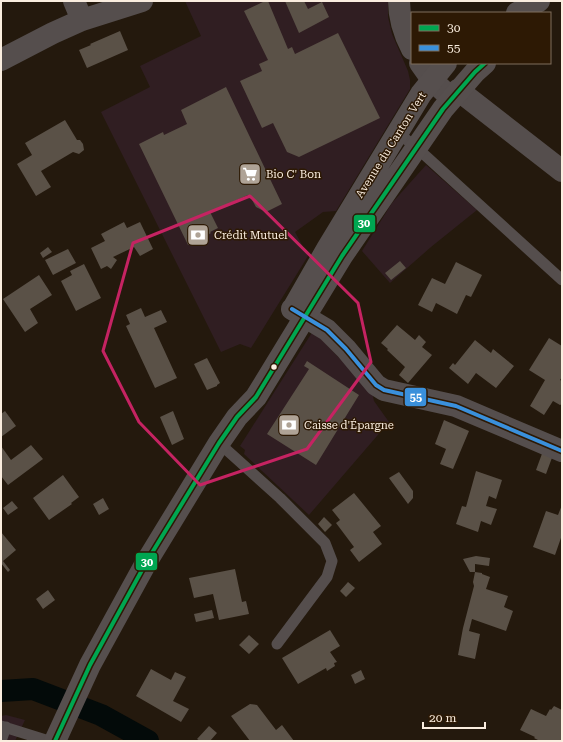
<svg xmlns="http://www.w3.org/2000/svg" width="563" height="742" font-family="'Roboto Serif',serif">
<rect width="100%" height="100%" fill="#24190d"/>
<path fill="#301e22" d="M185,1H388V17L392,34L408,71L410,80V89L336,211L323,212L295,232L308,256L251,348L240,344L221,352L101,112L150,87L140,66L201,36Z
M426,165L477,210L431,247L390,283L362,251L392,203Z
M313,331L372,392L374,401L389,422L309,515L244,454L245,450L240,446Z
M6,715L25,720L15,741H1V716Z"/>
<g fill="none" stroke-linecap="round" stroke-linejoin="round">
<path stroke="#030a09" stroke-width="22" d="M1,691L33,689L101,715L148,741"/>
</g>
<path fill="#5a5147" d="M265,1H268L288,49L292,47L295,54L338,33L380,118L299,157L287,152L273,123L262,128L240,81L262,71L259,64L268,60L244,11Z
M285,1H304L308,9L322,2L329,17L299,33Z
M120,31L128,50L87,68L79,50L91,45L90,44Z
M226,87L282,204L266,212L256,207L251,198L250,199L248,195L210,212L218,228L210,232L211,233L188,245L139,144L163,132L164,135L187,124L181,110Z
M65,120L77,140H80L83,144L84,150L79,154L73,152L41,171L51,187L36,196L17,164L32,155L25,143Z
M124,222L127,228L140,222L153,249L140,256L134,247L113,257L117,260L111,269L107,266L101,269L91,248L105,241L101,234Z
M48,247L52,252L43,258L40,253Z
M68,249L76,263L53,275L45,260Z
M400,261L406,268L391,280L385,273Z
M456,262L482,275L471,297L466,295L457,314L436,303L432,312L418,305L432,278L445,284Z
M84,264L101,298L76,311L61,281L72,275L70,271Z
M39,275L52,295L30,309L38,323L25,332L3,299Z
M141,308L145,317L161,310L167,322L154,328L177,378L155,388L126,326L130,324L126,315Z
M397,325L415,340L419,335L426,342L422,347L432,355L408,383L399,375L405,367L387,350L388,349L381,343Z
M549,338L562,346V377L560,380L562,381V404L560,405L553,401L544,415L530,406L545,380L529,370Z
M475,340L491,353L493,349L514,366L496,388L476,373L468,384L449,368L453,363L455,365Z
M207,358L220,383L217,385V386L207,390L194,364Z
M307,361L359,395L316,465L267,434L309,369L304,366Z
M5,411L16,426L1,437V414Z
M173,411L184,439L172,445L160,417Z
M444,420L469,431L453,469L440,464L446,449L435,444Z
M31,445L43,459L8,485L1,476V446L11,460Z
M543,451L553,455L546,474L536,470Z
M476,471L502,480L496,499L489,496L486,506L497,509L491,525L481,521L478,532L456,524L462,506L466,507Z
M399,472L413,491V498L408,504L389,478Z
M63,475L79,497L71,503L72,504L49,520L33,498Z
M354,493L381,526L373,532L382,544L359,562L350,550L354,547L336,523L340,520L332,510Z
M103,498L109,509L99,515L93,504Z
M12,501L18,508L8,515L3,508Z
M562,505V535L555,555L533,547L546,511L558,515Z
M324,517L332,525L325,532L318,524Z
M1,532L16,550L3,561L10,570L8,572L1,563Z
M476,556L490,558L489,566L475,564V572H470L463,559Z
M235,569L242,602L246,601L249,614L219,620L213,594L194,598L189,578Z
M475,572L482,573V574L490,577L486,589L508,596L504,607L513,611L506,631L472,619L469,631L480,634L475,659L458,655L463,628L474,586L473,582Z
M348,582L355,588L346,597L340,591Z
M48,590L55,600L43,609L36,599Z
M212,610L214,618L196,622L194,614Z
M330,630L340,646L330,652L337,662L334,663L335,666L327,671L326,668L298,684L282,658Z
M249,635L259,644L249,654L239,645Z
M151,669L171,680L175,672L186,677L173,701L189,709L181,722L136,696Z
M361,670L365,679L355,684L351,675Z
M250,704L257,705L276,730L282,725L294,741H250L231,716Z
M554,706L562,710V741H540L534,738L535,737L520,730L531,709L546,716L550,709L551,710Z
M209,726L217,733L210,741H200L197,739Z"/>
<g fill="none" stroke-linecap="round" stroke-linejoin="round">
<path stroke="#554e4d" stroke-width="11" d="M398,133L417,148L562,280
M219,443L280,498L325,543L332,561L327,577L277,644
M1,726L49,741
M1,741L6,727"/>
<path stroke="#554e4d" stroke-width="22" d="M74,1L82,20
M399,1C399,18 404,34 412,49
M1,60L53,33L82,20L142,1
M420,63L432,80L451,98
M458,90L562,171
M292,309L327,330L346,349L376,385L384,390L456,406L562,451"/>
<path stroke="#564f4e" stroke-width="22" d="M517,13L539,1
M295,305L327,249L421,94L446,63
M55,741L90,665L147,561L219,443L237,417L256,397L342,256L443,109L475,72L485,63"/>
<g stroke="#2d1904" stroke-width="7">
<path id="bus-1" d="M55,741L90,665L147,561L219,443L237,417L256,397L342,256L443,109L475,72L485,63"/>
</g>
<g stroke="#2d1904" stroke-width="7">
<path id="bus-2" d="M292,309L327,330L346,349L376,385L384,390L456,406L562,451"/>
</g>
<use href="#bus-1" stroke="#00a651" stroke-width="4"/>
<use href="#bus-2" stroke="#3a90db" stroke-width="4"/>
</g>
<path fill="none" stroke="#c52362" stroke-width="3" stroke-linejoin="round" d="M250,196L358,303L371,362L307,449L200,485L139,422L103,351L133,243Z"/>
<defs>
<g id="supermarket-square" transform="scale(1.15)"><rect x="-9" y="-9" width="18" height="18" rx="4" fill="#afa396" stroke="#2d1904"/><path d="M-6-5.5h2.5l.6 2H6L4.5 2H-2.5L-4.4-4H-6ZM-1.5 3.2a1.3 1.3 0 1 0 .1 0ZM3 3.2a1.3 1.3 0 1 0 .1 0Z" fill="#fff"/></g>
<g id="bank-square" transform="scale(1.15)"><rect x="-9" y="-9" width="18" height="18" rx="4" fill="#afa396" stroke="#2d1904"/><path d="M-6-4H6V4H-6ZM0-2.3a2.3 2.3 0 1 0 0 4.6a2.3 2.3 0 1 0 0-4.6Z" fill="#fff"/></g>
</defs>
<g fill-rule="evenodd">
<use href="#supermarket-square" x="250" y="174"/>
<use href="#bank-square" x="198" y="235"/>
<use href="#bank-square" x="289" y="425"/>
</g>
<circle fill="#faeddf" stroke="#2d1904" stroke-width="1.5" cx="274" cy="367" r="3.5"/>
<g text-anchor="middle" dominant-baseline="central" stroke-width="3" stroke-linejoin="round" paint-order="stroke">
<g font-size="11" fill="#faeddf" stroke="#2d1904">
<text transform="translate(391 145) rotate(-58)">Avenue du Canton Vert</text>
</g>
<g font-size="11" fill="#faeddf" stroke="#2d1904" text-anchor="start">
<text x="266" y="174">Bio C' Bon</text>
<text x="214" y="235">Crédit Mutuel</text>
<text x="304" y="425">Caisse d'Épargne</text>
</g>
</g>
<g stroke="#2d1904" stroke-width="1.5">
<rect x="353" y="214" width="23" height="19" rx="4" fill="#00a651"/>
<rect x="404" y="387" width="23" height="20" rx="4" fill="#3a90db"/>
<rect x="135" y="552" width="23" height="19" rx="4" fill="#00a651"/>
</g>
<g font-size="11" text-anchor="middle" font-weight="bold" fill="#fff">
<text x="364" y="227">30</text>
<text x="416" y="401">55</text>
<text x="147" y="566">30</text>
</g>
<rect width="563" height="742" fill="none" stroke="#faeddf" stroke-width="4"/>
<rect x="411" y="12" width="140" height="52" fill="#2d1904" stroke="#7f6e5c"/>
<rect x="419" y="25" width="20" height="6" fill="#00a651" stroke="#7f6e5c"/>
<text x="447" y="32" font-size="12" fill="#faeddf">30</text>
<rect x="419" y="45" width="20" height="6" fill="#3a90db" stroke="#7f6e5c"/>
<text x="447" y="52" font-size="12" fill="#faeddf">55</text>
<path d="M423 722v6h62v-6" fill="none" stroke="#faeddf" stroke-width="2"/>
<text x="429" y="722" font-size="12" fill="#faeddf" stroke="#2d1904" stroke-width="3" paint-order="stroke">20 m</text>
</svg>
